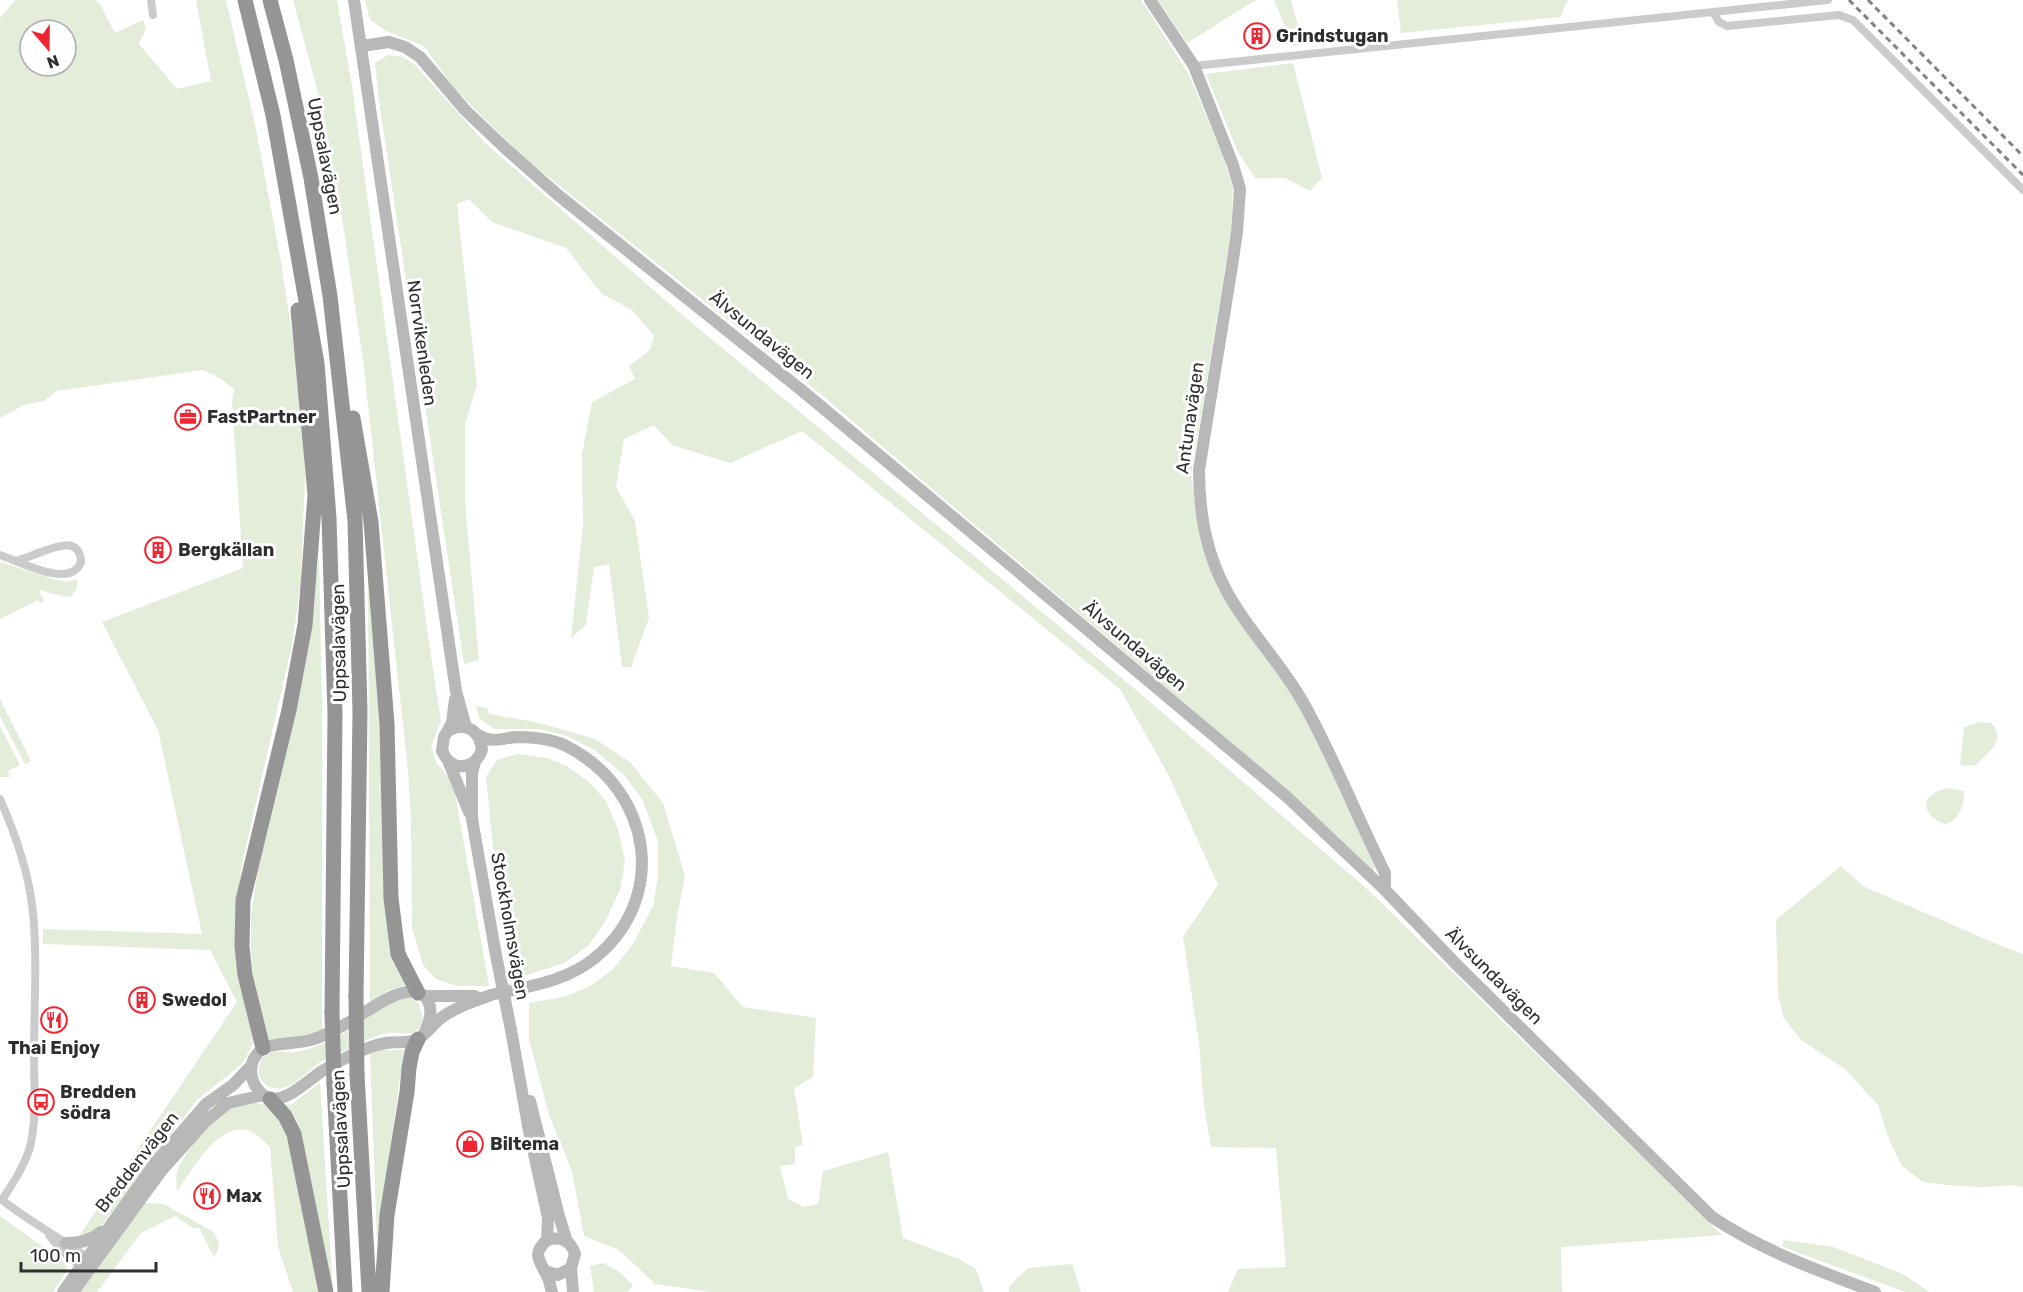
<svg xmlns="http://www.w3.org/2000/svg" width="2023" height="1292" font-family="Rubik,sans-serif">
<rect width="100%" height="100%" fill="#fff"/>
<path fill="#e4ecda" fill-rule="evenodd" d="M15,0H95L100,4L115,33L143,20L146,28L139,44L177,89L211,81L196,0H226L256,129L281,262L299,380L305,476L301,578L293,640L241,869L236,938L253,1032V1043L243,1063L197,1100L99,1229L77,1239L237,1002L210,950L43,944V929L202,934L158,730L102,622L243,568L232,402L234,389L220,378L203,370L57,391L44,401L24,405L0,418V18ZM30,30H66V66H30Z
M293,0H337L352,86L431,656L441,721L431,746L437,764L453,782L489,986H457L436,979L423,965L412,928L411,823L408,770L363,360L342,218L323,111Z
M365,0H1141L1188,73L1222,153L1233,188L1231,232L1191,475L1198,524L1212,573L1291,692L1312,729L1375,868L1372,873L1293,795L817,391L521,155L453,87L424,46L386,31L370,20Z
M1158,0H1256L1187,43Z
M1274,0H1291L1303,45L1293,46Z
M1397,0H1568L1560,17L1401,33Z
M388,55L403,57L415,65L485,143L680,313L1135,689L1367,889L1722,1235L1561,1247L1562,1292H1228L1238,1269L1286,1267L1276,1148L1211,1147L1204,1106L1199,1043L1183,937L1218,885L1169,776L1120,689L802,431L730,463L672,445L654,425L624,439L616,487L635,521L649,618L631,667H622L609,564L594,567L586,625L571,638L583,524L582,454L592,402L635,379L629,366L650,350L654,336L632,310L602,294L566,248L492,222L469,199L457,204L477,385L465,424V502L479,660L464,664L379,101L375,63Z
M1293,63L1322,178L1310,191L1285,178H1255L1238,152L1206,74Z
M368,555L381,720L385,900L408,984L389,990L370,1004Z
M319,556L322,708V1032L310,1037L269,1041L253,975L251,949V915L257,875L307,653Z
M0,562L56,580L66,582L77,579V588L72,596L67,597L39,590L44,601L40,603L38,600L0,619Z
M0,699L31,761L25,764L0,716Z
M476,706L488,708L489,714L540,723L595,739L630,762L663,803L685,876L677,917L671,966L714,973L743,1007L816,1018L813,1077L794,1088L803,1145L795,1147V1164L780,1166L788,1199L803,1207L818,1204L823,1171L888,1152L903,1238L959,1259L976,1269L984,1292H710L655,1284L619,1250L584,1236L572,1171L549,1115L529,1039V1003L564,997L592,985L613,969L633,944L653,906L658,876V841L642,799L625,776L595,750L565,735L538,729H494L479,718Z
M1980,722L1991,723C2008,740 1988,752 1976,765L1962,766L1960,763L1964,727Z
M0,726L20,765L8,771L10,777H0Z
M518,754L547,758L567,766L590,783L606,801L618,829L625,861L620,890L606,920L588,946L564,963L514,979L495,869L486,777L497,760Z
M1948,788L1964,791C1964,805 1960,820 1945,824C1939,821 1932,819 1929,813C1919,799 1937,790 1948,788Z
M1841,866L1863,886L1999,945L2023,954V1187L2012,1185L1983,1187L1946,1185L1923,1182L1902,1166L1890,1142L1878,1105L1845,1069L1801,1040L1783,1017L1778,994L1776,920Z
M409,997L418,1003L423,1018C417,1041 403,1031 387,1033C375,1035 363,1042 353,1047C343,1051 333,1054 324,1060C308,1068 293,1092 274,1088C256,1085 254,1062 268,1054C277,1049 286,1053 295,1052C317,1050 351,1030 369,1017C376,1012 383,1004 391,1001C396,999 403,998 409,997Z
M382,1050H404L377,1242L370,1054Z
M320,1083L333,1292H331L301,1132L296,1119L284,1105L292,1104Z
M254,1102C281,1109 282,1119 290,1143L319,1292H293L278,1247L270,1147C264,1142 255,1132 248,1130C217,1123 193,1170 177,1191C176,1184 176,1178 177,1172C183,1152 216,1114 235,1106C241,1104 248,1103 254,1102Z
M144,1203L164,1204L212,1231L219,1242L218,1250L214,1257L199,1228H193L175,1216L141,1233L97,1292H77Z
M0,1216L64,1262L67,1270L53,1292H0Z
M1783,1240L1833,1247L1903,1274L1929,1292H1905L1783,1247Z
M603,1263L618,1271L633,1285L627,1292H594L590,1266Z
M1072,1264L1081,1292H1009V1286L1028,1268Z"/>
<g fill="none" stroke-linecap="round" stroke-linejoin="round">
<path stroke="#cbcbcb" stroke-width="8" d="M151,0L153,15
M1713,12L1719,22L1727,26L1829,16L1839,15L1853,20L2023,190
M1194,66L1828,0
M0,555C20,561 70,590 81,562C80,528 37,556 19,560
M0,799C15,833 27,867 32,904C38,954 34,1006 34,1056C34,1086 37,1118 30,1147C24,1167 13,1183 2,1200C30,1222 62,1239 91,1260
M49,1235L61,1250L85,1270"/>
<path stroke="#b8b8b8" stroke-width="12" d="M354,0L456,691L466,727
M1150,0L1194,66L1233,165L1240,189L1237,232L1232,266L1199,470C1199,510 1206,551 1224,586C1245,628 1281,662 1304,704C1334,758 1357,817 1385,873V890
M361,46L389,42L405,47L420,57L465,110L506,149L558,195L805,393L1287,797L1385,890L1457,965L1712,1217C1763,1251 1819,1271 1875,1292
M448,731C465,721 480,730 482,750C474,771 451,772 442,751L444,737L452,723L455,699
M478,735C493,744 501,738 517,737C535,737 555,739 570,748C651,792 669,896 596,957C568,981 530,986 495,994
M475,762L472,773V819L495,950
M449,763L469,812
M425,996H475
M511,1030L529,1131L548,1218L547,1240
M424,1034C429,1022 434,1011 427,999C411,976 367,1012 351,1021C339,1028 326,1035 314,1039C298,1045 267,1041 258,1053C247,1065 250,1083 262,1094C280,1111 308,1079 324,1070C343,1059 364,1047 386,1043C396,1041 409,1044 418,1039C427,1034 433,1024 441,1018C456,1007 474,1001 491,995
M530,1101L559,1216L567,1242
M66,1243C80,1243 90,1241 101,1232
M571,1268L573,1292
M545,1271L558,1275L571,1268L575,1254C571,1240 560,1236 547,1240C533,1253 538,1258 545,1272C549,1277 550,1286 552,1292
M63,1292L155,1163L206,1104L233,1085L251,1066
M73,1292L162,1170L206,1121L228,1103L263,1095"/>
<path stroke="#959595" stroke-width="15" d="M245,0L273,115L317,363L329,518L335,714L332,1012
M270,0L286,60L311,178L330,296L355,521L360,712L356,996
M353,418L371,522L387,724L391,898L398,954L418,993
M263,1048L245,975L242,946L243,900L289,710L305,625L315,495L298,310
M357,1075L369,1292
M334,1084L345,1292
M270,1099L285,1116L294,1134L326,1292
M382,1292L387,1215L407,1092L409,1068L412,1052L418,1039"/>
<path stroke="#838383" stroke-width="3" stroke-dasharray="6 4.5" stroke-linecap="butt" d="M1849,0L2023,175
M1868,0L2023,156"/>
<path stroke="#b8b8b8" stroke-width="12" d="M495,950L511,1030"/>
<path stroke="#959595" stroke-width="15" d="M356,996L357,1075
M332,1012L334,1084"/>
</g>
<defs>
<g id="building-ring" transform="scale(1.35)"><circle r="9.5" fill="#fff" stroke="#ef2532" stroke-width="1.5"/><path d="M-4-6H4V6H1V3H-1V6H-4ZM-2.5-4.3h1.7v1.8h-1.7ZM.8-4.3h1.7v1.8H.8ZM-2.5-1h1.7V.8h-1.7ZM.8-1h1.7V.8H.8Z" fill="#ef2532"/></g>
<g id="office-ring" transform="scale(1.35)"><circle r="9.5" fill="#fff" stroke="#ef2532" stroke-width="1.5"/><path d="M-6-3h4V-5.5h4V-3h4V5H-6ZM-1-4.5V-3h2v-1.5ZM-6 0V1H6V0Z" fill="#ef2532"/></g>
<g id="restaurant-ring" transform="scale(1.35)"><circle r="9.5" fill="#fff" stroke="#ef2532" stroke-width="1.5"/><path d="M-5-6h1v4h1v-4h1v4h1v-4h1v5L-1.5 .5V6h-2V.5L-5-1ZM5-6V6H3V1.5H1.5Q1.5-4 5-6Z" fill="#ef2532"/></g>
<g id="bus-ring" transform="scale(1.35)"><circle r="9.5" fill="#fff" stroke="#ef2532" stroke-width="1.5"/><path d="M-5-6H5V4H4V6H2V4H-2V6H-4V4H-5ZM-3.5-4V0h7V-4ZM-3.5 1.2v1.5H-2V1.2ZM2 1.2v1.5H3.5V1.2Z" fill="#ef2532"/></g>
<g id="shop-ring" transform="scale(1.35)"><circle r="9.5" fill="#fff" stroke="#ef2532" stroke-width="1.5"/><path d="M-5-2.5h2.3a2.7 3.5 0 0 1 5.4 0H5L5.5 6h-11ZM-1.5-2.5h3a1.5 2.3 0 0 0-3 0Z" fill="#ef2532"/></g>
</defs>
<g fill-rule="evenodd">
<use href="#building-ring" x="1257" y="36"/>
<use href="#office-ring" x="188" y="417"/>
<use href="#building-ring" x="158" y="550"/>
<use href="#building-ring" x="142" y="1000"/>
<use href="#restaurant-ring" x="54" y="1020"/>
<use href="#bus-ring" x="41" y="1102"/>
<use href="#shop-ring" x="470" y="1144"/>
<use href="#restaurant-ring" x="207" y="1196"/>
</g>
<g text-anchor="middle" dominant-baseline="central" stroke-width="6" stroke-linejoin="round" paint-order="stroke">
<g font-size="18" font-weight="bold" fill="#2e2e2e" stroke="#fff" text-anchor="start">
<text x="1276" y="36">Grindstugan</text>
<text x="207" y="417">FastPartner</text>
<text x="178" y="550">Bergkällan</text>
<text x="162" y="1000">Swedol</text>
<text x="54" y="1048" text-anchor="middle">Thai Enjoy</text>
<text x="60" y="1092">Bredden<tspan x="60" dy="21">södra</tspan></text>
<text x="490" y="1144">Biltema</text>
<text x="226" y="1196">Max</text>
</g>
<g font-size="18" fill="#2e2e2e" stroke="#fff">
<text transform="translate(325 156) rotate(79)">Uppsalavägen</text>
<text transform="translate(762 335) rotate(39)">Älvsundavägen</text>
<text transform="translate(422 343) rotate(82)">Norrvikenleden</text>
<text transform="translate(1190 418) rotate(-82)">Antunavägen</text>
<text transform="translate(339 643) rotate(-91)">Uppsalavägen</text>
<text transform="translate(1135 646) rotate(40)">Älvsundavägen</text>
<text transform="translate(510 926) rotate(80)">Stockholmsvägen</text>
<text transform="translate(1494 976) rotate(45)">Älvsundavägen</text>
<text transform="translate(341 1129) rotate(-93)">Uppsalavägen</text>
<text transform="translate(137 1162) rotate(-52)">Breddenvägen</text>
</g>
</g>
<g transform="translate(48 48) rotate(160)"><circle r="28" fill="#ffffff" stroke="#ababab" stroke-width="1.5"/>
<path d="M0-4.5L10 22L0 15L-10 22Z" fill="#ef2532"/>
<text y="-9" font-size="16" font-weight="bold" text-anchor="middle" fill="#2e2e2e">N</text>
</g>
<path d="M21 1262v9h135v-9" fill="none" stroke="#2e2e2e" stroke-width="3"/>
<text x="30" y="1262" font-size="18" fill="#2e2e2e" stroke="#ffffff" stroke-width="4.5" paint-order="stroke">100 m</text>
</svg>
